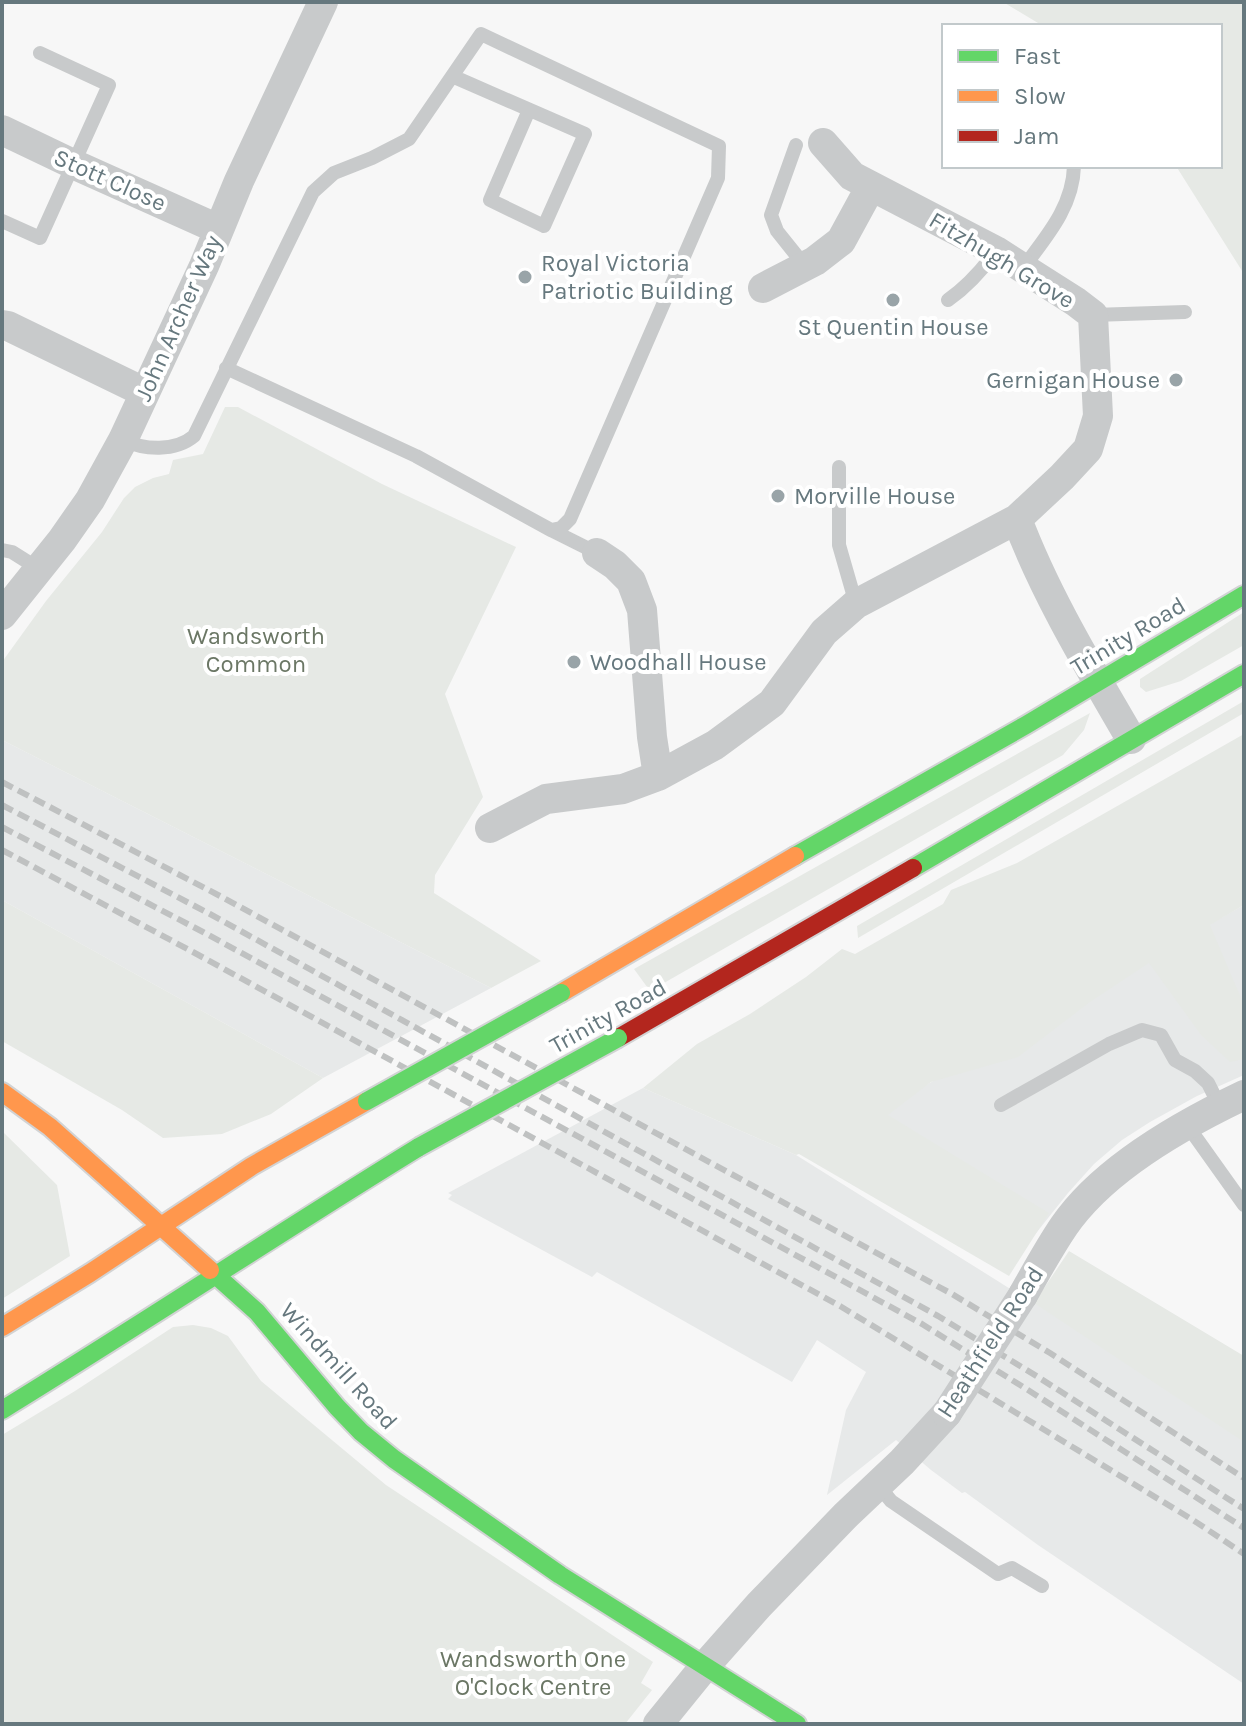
<svg xmlns="http://www.w3.org/2000/svg" width="1246" height="1726" font-family="Karla,sans-serif">
<rect width="100%" height="100%" fill="#f7f7f7"/>
<path fill="#e7e9e9" d="M2,740L491,988L323,1078L2,900Z
M1244,905V1075L1197,1096L1150,1122L1122,1140L1094,1164L1068,1193L1025,1247L836,1136Z
M643,1088L796,1155L1033,1303L1244,1358V1684L1038,1545L965,1492L962,1493L931,1470L896,1440L827,1495L846,1410L866,1372L817,1340L792,1382L597,1272L592,1277L448,1199L452,1195L448,1193Z"/>
<path fill="#e6e9e5" d="M1003,2H1244V274L1176,166H1220V26H1043Z
M225,407H238L382,484L516,547L445,694L483,797L435,875L434,893L541,961L491,988L2,740V662L46,601L102,532L124,498L135,487L153,478L169,474L173,460L203,454Z
M1244,612V645L1181,681L1146,692L1140,687V679Z
M1244,701V713L858,938L857,926Z
M1090,713L1084,730L1063,755L650,991L634,969Z
M1244,734V905L1210,925L1244,1005V1059L1230,1062L1201,1035L1149,963L1090,1002L1018,1057L931,1082L888,1115L1049,1213L1009,1276L799,1154L796,1155L643,1088L697,1044L750,1014L806,977L842,949L855,954L943,904L951,890L1017,863Z
M2,900L323,1078L271,1114L222,1134L163,1138L122,1110L2,1041Z
M2,1131L57,1185L70,1256L2,1299Z
M1069,1251L1244,1356V1442L1034,1303Z
M193,1325L211,1328L228,1336L261,1381L386,1485L653,1662L641,1683L652,1690L625,1724H2V1435L75,1391L173,1327Z"/>
<g fill="none" stroke-linecap="round" stroke-linejoin="round">
<g stroke="#d2d3d4" stroke-width="22">
<path id="fast" d="M795,856L1026,725L1244,595
M913,868L1244,674
M210,1270L257,1312L337,1407L361,1432L394,1459L560,1575L797,1724
M2,1410C142,1324 279,1233 419,1147"/>
</g>
<g stroke="#d2d3d4" stroke-width="22">
<path id="slow" d="M561,993L795,856
M2,1092L50,1127L210,1270
M2,1327L90,1273L252,1166L367,1101"/>
</g>
<g stroke="#d2d3d4" stroke-width="22">
<path id="jam" d="M618,1038L913,868"/>
</g>
<path stroke="#c8cacb" stroke-width="14" d="M452,76L585,134L544,226L490,200L529,110
M796,145L771,215L777,231L805,266
M2,221L40,238L109,85L40,53
M1023,268C1046,237 1073,207 1074,166
M948,300C968,286 982,270 996,251
M1093,315L1185,312
M123,440C144,450 175,452 194,436L313,192L334,173L372,158L409,139L481,34L719,146L718,178L570,519L561,528L551,530L416,456L226,368
M839,467V545L856,604
M551,530L597,553
M2,550L12,552L39,569
M1001,1105L1109,1044L1142,1030L1161,1035L1175,1060L1195,1071L1208,1083L1220,1107
M1187,1125L1244,1205
M878,1485L891,1501L998,1574L1012,1568L1042,1586"/>
<path stroke="#c8cacb" stroke-width="30" d="M2,130L73,164L218,229
M763,288L815,261L841,241L871,186
M2,325L8,326L144,392
M1017,519C1046,596 1090,668 1131,739
M597,553L615,565L631,581L642,610L652,737L658,776L715,745L772,703L824,632L856,604L1017,519L1062,477L1088,449L1098,416L1093,315L1076,302L996,251L852,176L823,143
M2,615L62,540L90,500L123,440L204,266L239,181L323,2
M490,828L546,799L623,789L658,776
M1023,1295C1036,1272 1049,1248 1064,1226C1103,1169 1183,1124 1244,1095
M658,1724L705,1666L759,1605L845,1516L902,1462L947,1413"/>
<use href="#fast" stroke="#63d668" stroke-width="18"/>
<use href="#slow" stroke="#ff974d" stroke-width="18"/>
<use href="#jam" stroke="#b3261e" stroke-width="18"/>
<path stroke="#bfc1c1" stroke-width="6" stroke-dasharray="12 6" stroke-linecap="butt" d="M2,782L220,896L952,1294L1050,1353L1244,1478
M2,805L210,914L938,1316L1038,1377L1244,1509
M2,827L203,932L922,1324L1028,1390L1244,1528
M2,850L193,952L840,1306L1193,1520L1244,1554"/>
<g stroke="#d2d3d4" stroke-width="22" stroke-linecap="butt">
<path id="fast-bridge" d="M367,1101L561,993
M419,1147L618,1038"/>
</g>
<path stroke="#c8cacb" stroke-width="30" d="M947,1413L1023,1295"/>
<use href="#fast-bridge" stroke="#63d668" stroke-width="18"/>
</g>
<g fill="#99a4a8" stroke="#fff" stroke-width="3">
<circle cx="525" cy="277" r="8"/>
<circle cx="893" cy="300" r="8"/>
<circle cx="1176" cy="380" r="8"/>
<circle cx="778" cy="496" r="8"/>
<circle cx="574" cy="662" r="8"/>
</g>
<g text-anchor="middle" dominant-baseline="central" stroke-width="8" stroke-linejoin="round" paint-order="stroke">
<g font-size="24" fill="#66787e" stroke="#fff">
<text transform="translate(110 180) rotate(24)">Stott Close</text>
<text transform="translate(1002 260) rotate(31)">Fitzhugh Grove</text>
<text transform="translate(178 318) rotate(-66)">John Archer Way</text>
<text transform="translate(1128 636) rotate(-31)">Trinity Road</text>
<text transform="translate(608 1016) rotate(-29)">Trinity Road</text>
<text transform="translate(990 1342) rotate(-57)">Heathfield Road</text>
<text transform="translate(339 1366) rotate(48)">Windmill Road</text>
</g>
<g font-size="24" fill="#66787e" stroke="#fff" text-anchor="start">
<text x="541" y="263">Royal Victoria<tspan x="541" dy="28">Patriotic Building</tspan></text>
<text x="893" y="327" text-anchor="middle">St Quentin House</text>
<text x="1160" y="380" text-anchor="end">Gernigan House</text>
<text x="794" y="496">Morville House</text>
<text x="590" y="662">Woodhall House</text>
</g>
<g font-size="24" fill="#6b7765" stroke="#fff">
<text x="256" y="636">Wandsworth<tspan x="256" dy="28">Common</tspan></text>
<text x="533" y="1659">Wandsworth One<tspan x="533" dy="28">O'Clock Centre</tspan></text>
</g>
</g>
<rect width="1246" height="1726" fill="none" stroke="#66787e" stroke-width="8"/>
<rect x="942" y="24" width="280" height="144" fill="#ffffff" stroke="#c2c9cb" stroke-width="2"/>
<rect x="958" y="50" width="40" height="12" fill="#63d668" stroke="#c2c9cb" stroke-width="2"/>
<text x="1014" y="64" font-size="24" fill="#66787e">Fast</text>
<rect x="958" y="90" width="40" height="12" fill="#ff974d" stroke="#c2c9cb" stroke-width="2"/>
<text x="1014" y="104" font-size="24" fill="#66787e">Slow</text>
<rect x="958" y="130" width="40" height="12" fill="#b3261e" stroke="#c2c9cb" stroke-width="2"/>
<text x="1014" y="144" font-size="24" fill="#66787e">Jam</text>
</svg>
